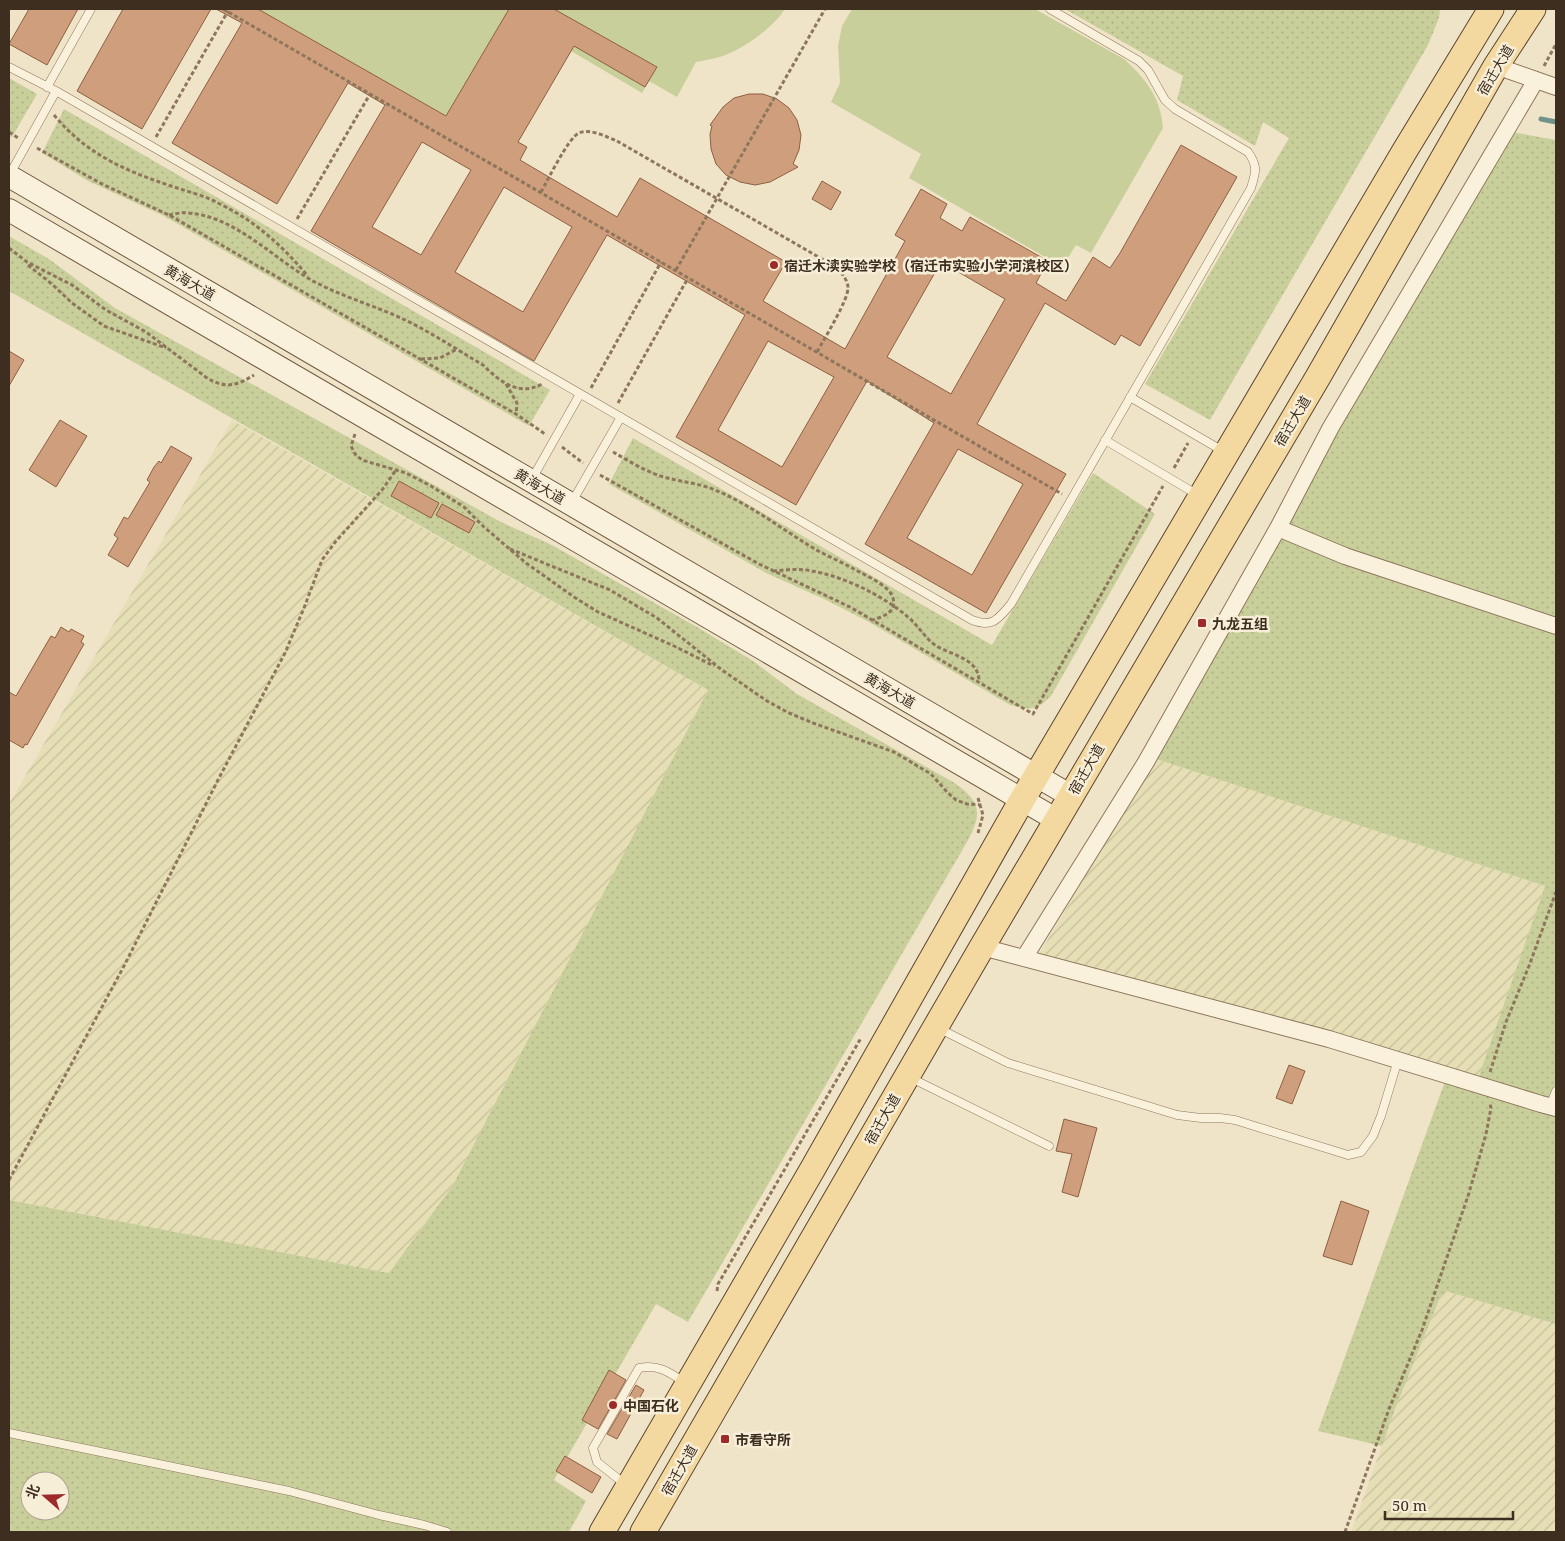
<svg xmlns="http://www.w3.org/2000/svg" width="1565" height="1541" font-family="'Noto Serif','Noto Sans SC',serif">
<defs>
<pattern id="farmland-furrows" width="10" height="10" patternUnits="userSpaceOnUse" patternTransform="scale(1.25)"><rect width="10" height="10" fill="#e6deb5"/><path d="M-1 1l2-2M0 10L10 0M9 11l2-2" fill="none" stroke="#c6bf9b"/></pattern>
<pattern id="grass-dots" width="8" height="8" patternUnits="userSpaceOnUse" patternTransform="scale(1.25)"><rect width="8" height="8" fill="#c9cf9b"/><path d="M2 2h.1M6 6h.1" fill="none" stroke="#aeb285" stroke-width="1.8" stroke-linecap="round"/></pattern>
</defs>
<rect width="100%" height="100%" fill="#f0e4c8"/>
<path fill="url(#farmland-furrows)" d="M232,420L708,690L453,1185L389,1273L9,1200V804Z
M1156,759L1545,886L1479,1077L1039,954Z
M1446,1291L1556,1324V1532H1351L1395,1409L1439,1300Z"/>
<path fill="url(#grass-dots)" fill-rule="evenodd" d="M1065,9H1440L1439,18L1428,45L1210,420L1145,384L1289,138L1263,122L1255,146L1177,100L1183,76Z
M9,78L37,94L12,137L9,136Z
M64,109L550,390L529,426L164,216L88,181L42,153Z
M1506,131L1556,140V1324L1446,1291L1439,1300L1395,1409L1382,1446L1318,1431L1444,1084L1447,1068L1479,1076L1545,886L1156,759Z
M9,236L49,259L115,308L501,522L550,544L697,627L753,661L797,694L953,782C981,801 983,813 967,842L688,1322L656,1304L554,1480L586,1501L569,1532H9V1200L389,1273L453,1185L708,690L9,291ZM30,1481H60V1511H30Z
M633,438L992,645L1093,473L1155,514L1051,696C1036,711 1030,710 1010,705L869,622L824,599L766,573L609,484Z"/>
<path fill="#c9cf9b" d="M253,9H785C773,28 744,48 723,56C714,59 704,60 696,62L677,97L649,81L642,93L571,51L518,142L527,147L520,160L446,116Z
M852,9H1035L1124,59C1146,79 1161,98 1163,128L1091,253L1076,245L1062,267L909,178L921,154L831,102L840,83L838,46L842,26Z"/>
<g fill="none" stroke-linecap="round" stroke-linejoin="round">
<path stroke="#6f938a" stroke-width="5" d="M1541,119L1556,122"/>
</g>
<path fill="#cf9f7d" stroke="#8d5f41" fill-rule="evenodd" d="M29,9H78L47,65L9,44Z
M123,9H211L142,129L77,91Z
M216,9H258L446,116L509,9H554L657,67L645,87L574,46L518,142L527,147L520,160L617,217L640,178L786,262L763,301L845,349L905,241L895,235L921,189L947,204L940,218L962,231L970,217L1048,261L1036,283L1066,301L1093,257L1110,268L1120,253L1181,145L1237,177L1140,346L1121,335L1115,345L1045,303L977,424L1066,474L986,613L865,544L934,423L867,381L796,505L676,437L745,315L607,235L534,361L311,231L385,105L348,83L277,204L172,143L242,23ZM422,142L471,170L421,255L372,227ZM504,187L572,227L523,312L455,272ZM941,262L1005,299L951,394L887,357ZM768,341L834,377L782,467L718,430ZM958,449L1023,484L972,575L907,538Z
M749,94H763L777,99L789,108L797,120L801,135L799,150L793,164L798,167L770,182L755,185L740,182L726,175L716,164L711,149L710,134L712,126L710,125L723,107L734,98Z
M822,181L841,192L831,210L812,199Z
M9,351L24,360L9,386Z
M60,420L87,436L56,487L29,470Z
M171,446L192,458L128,567L108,555L118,538L114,535L124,517L128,519L150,482L147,480L154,467L159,461L161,463Z
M399,481L439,503L431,518L391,496Z
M442,504L475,522L469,533L436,515Z
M61,627L69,632L71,629L84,636L81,642L84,644L27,745L25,744L23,748L9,740V692L16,696L51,636L55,638Z
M1289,1065L1305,1071L1292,1104L1276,1098Z
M1064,1119L1097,1128L1078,1197L1062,1192L1072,1154L1056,1151Z
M1341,1201L1369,1211L1352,1265L1323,1256Z
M609,1370L626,1380L598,1429L582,1420Z
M636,1385L644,1390L617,1439L607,1434Z
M565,1456L601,1477L592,1493L556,1471Z"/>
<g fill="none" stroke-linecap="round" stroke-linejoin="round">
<g stroke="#8d765c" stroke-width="9">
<path id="service" d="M9,67L56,91L972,620C993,628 998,619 1011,604L1251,188C1256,172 1258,166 1248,152L1175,109L1165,100L1148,70L1139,61L1050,9
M47,87L91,9
M10,174L56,91
M1130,397L1223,451
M1105,440L1198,495
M532,479L580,394
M572,502L621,417
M938,1028L1008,1063L1177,1115L1201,1118H1220L1235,1120L1348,1155L1361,1152L1373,1136L1381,1116L1398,1060
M911,1078L1049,1146
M1550,1106L1556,1091
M9,1433L289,1491L379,1515L424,1525L447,1532
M626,1485L597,1462L593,1448L639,1368C658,1364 669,1372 684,1382"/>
</g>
<g stroke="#8d765c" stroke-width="18">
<path id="minor" d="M1496,66L1556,87
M1278,528L1345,556L1556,626
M982,947L1329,1039L1541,1104L1556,1108
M1024,958L1146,762L1278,528L1331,427L1536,80"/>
</g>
<g stroke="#6f573f" stroke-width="24">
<path id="secondary" d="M9,176L1071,796
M9,210L1057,820"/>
</g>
<g stroke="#5b4430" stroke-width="27">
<path id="primary" d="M602,1532L812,1170L1022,800L1404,152L1491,9
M643,1532L982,947L1318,377L1496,66L1533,9"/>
</g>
<path stroke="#8d765c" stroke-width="3" stroke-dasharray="4 2.5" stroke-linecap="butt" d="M223,9L1062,494
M1544,66L1556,44
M54,115C87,155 126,171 174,187C189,192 206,196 220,204C258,223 281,245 308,276
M9,132L18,138
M156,137L228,11
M37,148L102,184L169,215L516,414L545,434
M541,192C548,180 568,138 579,133C590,128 607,137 617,141L836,267C841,273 847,278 848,287C849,299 824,339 817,352
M169,215C175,214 182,212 188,213C235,216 274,259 313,281C341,296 372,305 401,318C429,331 456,349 483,365C499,381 519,397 542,384
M297,219L370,94
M9,248L27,262L72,285L106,310L146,332L207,378C226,389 236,386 254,375
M28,265L53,285L72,303L104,326L166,348
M676,270L825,9
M421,359L440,358L457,349
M506,384L517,403L516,414
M591,388L661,262
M618,403L688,278
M355,434L351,446L355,454L362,460L406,473L431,486L464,507L484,527L526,563L574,597L598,612L674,646L714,666
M562,447L583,463
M613,452C629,461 646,472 664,477C681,482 699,483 715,490C749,504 779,527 810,546C824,555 840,561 854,569C865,575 890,586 893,598C897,612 884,616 873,620
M1174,468L1188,443
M600,475L759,564L850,607L1033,714L1163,486
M510,549L610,590L657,618L722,670L767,701L789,713L813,723L894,752L931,774L948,793L956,800L967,804L981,805
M773,571C786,570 799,568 812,571C845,577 882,595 908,617C918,625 924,637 935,645C950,655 979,658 979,681
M978,798L983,815L978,833
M1490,1072L1506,1022L1529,966L1556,892
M9,1180L124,966L219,778L285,653L304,608L322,560L336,541L382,490L396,470
M717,1291L718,1284L861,1038
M1345,1532L1389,1409L1422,1330L1469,1193L1486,1134L1491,1108L1490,1104"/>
<use href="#service" stroke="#faf1dc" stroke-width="8"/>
<use href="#minor" stroke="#faf1dc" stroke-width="16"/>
<use href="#secondary" stroke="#faf1dc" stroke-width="22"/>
<use href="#primary" stroke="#f3d9a0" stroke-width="25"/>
</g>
<g fill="#9e2a2b" stroke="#f7eed8" stroke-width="2">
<circle cx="774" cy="265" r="5"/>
<rect x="1197" y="618" width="10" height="10" rx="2.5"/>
<circle cx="613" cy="1405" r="5"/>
<rect x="720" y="1434" width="10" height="10" rx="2.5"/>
</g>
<g text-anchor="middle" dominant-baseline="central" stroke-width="5" stroke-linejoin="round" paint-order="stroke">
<g font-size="14" fill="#3d2e20" stroke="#f7eed8">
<text transform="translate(1495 70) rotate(-59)">宿迁大道</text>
<text transform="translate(190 282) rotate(30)">黄海大道</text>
<text transform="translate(1292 421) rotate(-59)">宿迁大道</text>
<text transform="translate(540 486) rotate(30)">黄海大道</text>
<text transform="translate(890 690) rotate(30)">黄海大道</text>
<text transform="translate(1086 769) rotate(-60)">宿迁大道</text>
<text transform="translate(882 1119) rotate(-60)">宿迁大道</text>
<text transform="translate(679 1470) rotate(-60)">宿迁大道</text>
</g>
<g font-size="14" font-weight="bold" fill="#3d2e20" stroke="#f7eed8" text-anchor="start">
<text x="784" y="265">宿迁木渎实验学校（宿迁市实验小学河滨校区）</text>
<text x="1212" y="623">九龙五组</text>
<text x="623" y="1405">中国石化</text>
<text x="735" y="1439">市看守所</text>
</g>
</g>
<rect width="1565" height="1541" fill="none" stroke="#3d2e20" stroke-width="20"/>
<g transform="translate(45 1496) rotate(290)"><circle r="24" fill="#f7eed8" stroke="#ada18e"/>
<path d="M0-4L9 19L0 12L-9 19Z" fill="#9e2a2b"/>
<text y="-8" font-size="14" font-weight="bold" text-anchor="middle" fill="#3d2e20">北</text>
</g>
<path d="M1385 1511v8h128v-8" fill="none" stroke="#3d2e20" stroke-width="2.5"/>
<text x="1392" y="1511" font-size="15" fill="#3d2e20" stroke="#f7eed8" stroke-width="4" paint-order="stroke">50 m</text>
</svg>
